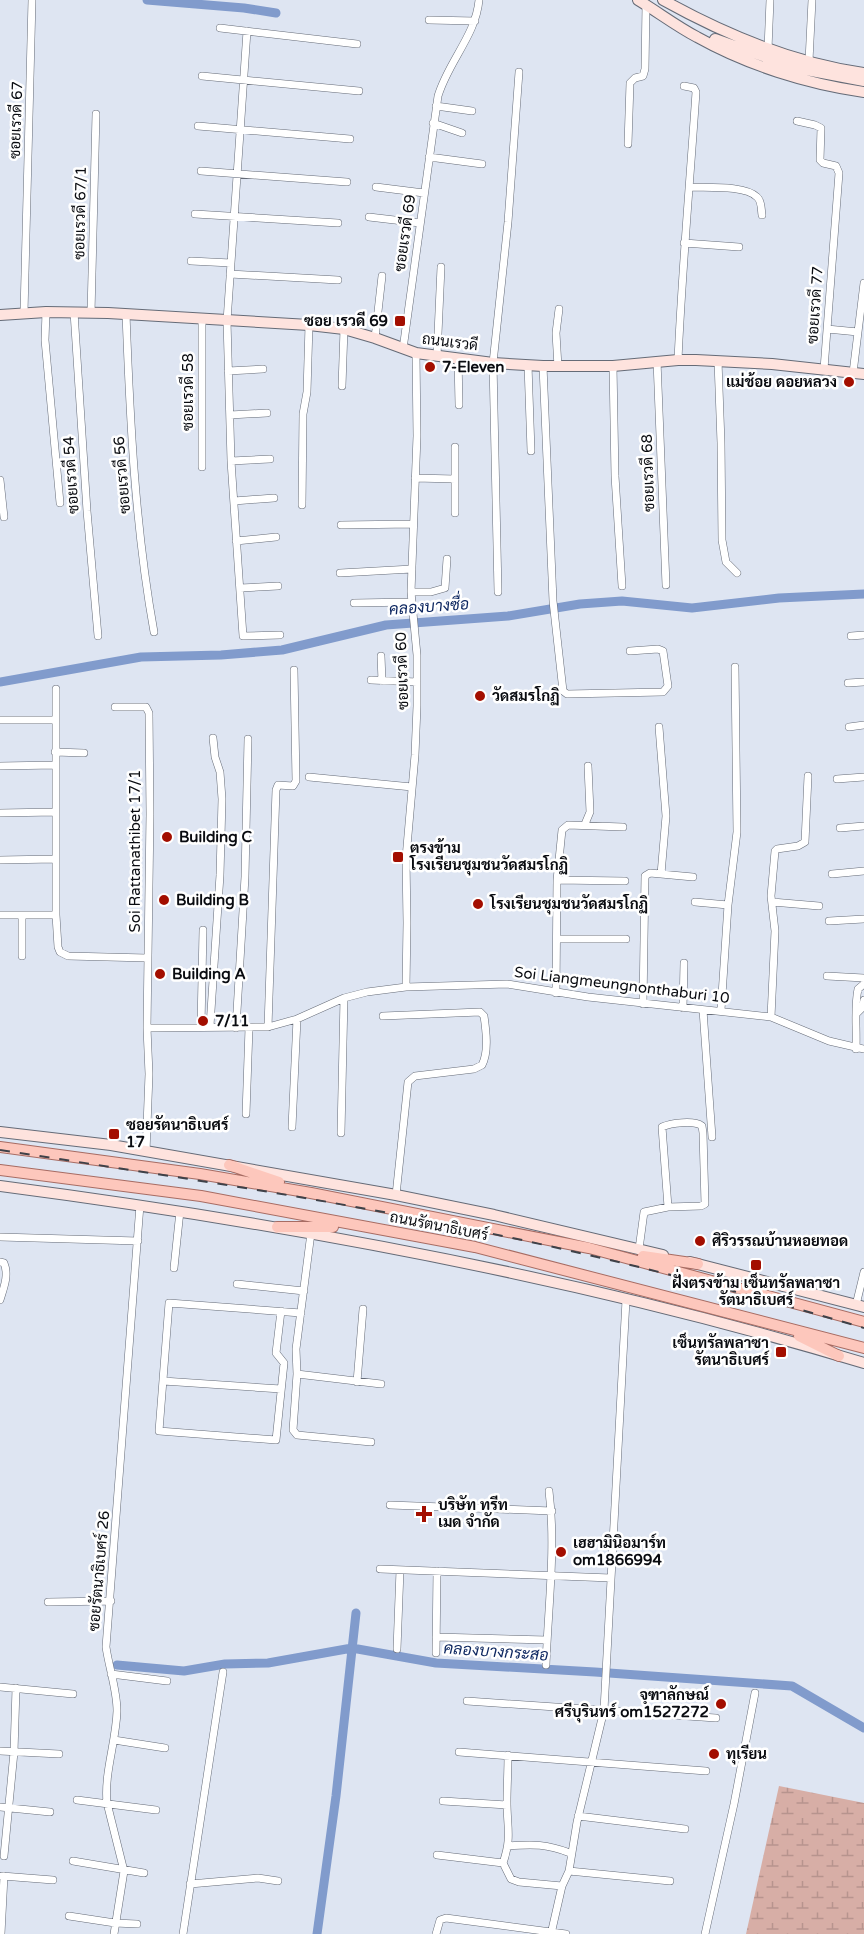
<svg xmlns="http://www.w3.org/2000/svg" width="864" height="1934" font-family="'Varela Round',Sarabun,sans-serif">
<defs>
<pattern id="wetland-marsh" width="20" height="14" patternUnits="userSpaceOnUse" patternTransform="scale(1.5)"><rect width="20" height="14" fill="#d7aea6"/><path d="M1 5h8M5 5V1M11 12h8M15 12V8" fill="none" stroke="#b7948e"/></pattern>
</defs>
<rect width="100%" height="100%" fill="#dee5f2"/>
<path fill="url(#wetland-marsh)" d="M779,1786L864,1803V1934H746Z"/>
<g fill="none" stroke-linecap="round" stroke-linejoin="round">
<path stroke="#819bcc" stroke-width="9" d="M147,0L244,8L276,13
M0,682L141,657L221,655L282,650L386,625L508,616L580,604L622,601L692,608L779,598L864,594
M117,1665L184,1671L225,1664L268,1663L352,1648L436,1663L595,1672L792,1686L864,1728
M317,1934L336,1796L356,1613"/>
<g stroke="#656b77" stroke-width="8">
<path id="street" d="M429,20L475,21
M220,28L357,44
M247,31L227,321L231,461L243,636L280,635
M768,49L770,0
M809,61L812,0
M202,76L359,91
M436,106L472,111
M797,121L815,125L821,128L820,160L823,163L836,166L839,173L824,369
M433,123L462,133
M198,126L350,139
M628,144L630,83L635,78L643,76L645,69L646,5
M429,157L482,164
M201,171L347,182
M376,187L424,193
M690,187C707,188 745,185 757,197C762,201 761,210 762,215
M195,214L338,223
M369,217L420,223
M684,243L739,247
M191,261L231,263
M230,274L338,280
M46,312L45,340L60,503
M74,312L87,511L98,636
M24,313L32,0
M91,313L96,114
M126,314C130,420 135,527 154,632
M202,318V467
M827,329L858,332
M375,338L382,276
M403,349L438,96C448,62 476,35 479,0
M437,356L441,267
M458,358L459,405
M678,360C682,270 690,181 696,92L694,88L684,86
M657,361L666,585
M718,361L721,443L722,540L726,562L737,573
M528,365L531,451
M543,366L553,601L563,691L567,694L663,692L668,686L663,651L658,649L630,651
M613,366L615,476L622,586
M558,367L556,333L559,309
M228,371L263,369
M853,373L864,283
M342,386L344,329
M230,415L267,413
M455,447V513
M231,461L270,459
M415,478L455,479
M0,480L4,517
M234,501L274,498
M302,505L303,414L307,392L309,325
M341,525L413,524
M236,541L276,537
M340,573L412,569
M240,588L278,586
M411,592H431L445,588L447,559
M498,592L493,363L508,222L519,72
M354,603L412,602
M851,636L864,635
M381,656L382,681
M371,680L417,682
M848,683L864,682
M56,689V915L58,947L60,952L68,956L147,958
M115,707H146L149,713L150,814L147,1028L149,1074L146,1152
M0,720H55
M659,727L666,816L661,874
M849,727L864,725
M55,752L84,753
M0,766L55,765
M309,777L412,787
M837,779L864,777
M0,813L55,812
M585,824L590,812L588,766
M840,828L864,826
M0,860L55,859
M832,874L864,871
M557,880L625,881
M695,902L728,905
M772,902L819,906
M0,915H56
M829,921L864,919
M557,939H626
M22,956V915
M827,976L864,978
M406,987L407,923L406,858L415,755L417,706V655L411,592L417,436L416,353
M556,993L557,880L562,830L568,825L623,827
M643,1004L645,876L650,873L693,877
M683,1008L684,963
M703,1010L712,1137
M721,1010L728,905L737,832L735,667
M857,1013L862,1008L864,1000
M383,1016L480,1012L484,1016C486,1030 489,1052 482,1065L474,1069L415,1076L408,1082L396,1195
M771,1017L775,931L771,896L775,851L777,849L798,846L805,842L808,776
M201,1026L203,930
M210,1026L220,875L222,799L220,772L215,757L213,738
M268,1027L276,790L278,785L293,786L296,781L294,670
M147,1028L268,1027L297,1019L344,998L367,992L406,987L507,984L588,997L771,1017L829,1041L864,1049
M236,1028L245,877L248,739
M856,1049C857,1029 854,1008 858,989L864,984
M246,1114L249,1028
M292,1127L297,1019
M341,1133L344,998
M311,1233L296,1349L297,1374L293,1430L297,1435L371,1442
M0,1237L138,1241
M639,1249L644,1212L668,1207L701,1206L705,1204L703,1133L702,1126C694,1120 671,1123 662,1127L668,1207
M0,1262L4,1263C9,1275 4,1287 0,1300
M174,1268L180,1211
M237,1284L304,1291
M856,1305L864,1272
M281,1311L276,1353L284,1363L276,1440L159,1431L169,1303L301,1313
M297,1374L381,1384
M163,1381L281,1389
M357,1382L363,1309
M390,1505L552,1511
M380,1569L611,1578
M48,1602L111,1601
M436,1637L547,1640
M397,1649L400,1570
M436,1653L437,1571
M546,1665C548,1608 556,1548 549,1491
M111,1674L167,1681
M0,1687L73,1694
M467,1701L716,1718
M114,1740L165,1748
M0,1751L59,1754
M459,1752L706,1771
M77,1800L156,1810
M443,1801L507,1805
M0,1807L50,1812
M578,1816L685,1829
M508,1846C533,1844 547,1844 570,1853
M437,1855L503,1863L511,1879L519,1882L562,1886
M4,1856L14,1752L16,1688
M73,1861L144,1873
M503,1863C512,1837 507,1828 507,1802C507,1787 508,1771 508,1755
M569,1871L670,1881
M2,1876L53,1880
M190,1884L258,1878L278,1881
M69,1916L115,1923L137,1924
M1,1934L4,1876
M114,1934L124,1871L107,1803C104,1773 116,1742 117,1711C117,1690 109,1668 106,1647L140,1205
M183,1934L223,1672
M436,1934L440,1920L446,1918L566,1934
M551,1934L562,1886L569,1871L577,1822L604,1710L626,1300
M705,1934L734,1804L755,1693"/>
</g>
<g stroke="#656b77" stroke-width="12">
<path id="secondary" d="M638,0C658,12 676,26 697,37C747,65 807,84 864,92
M663,0C726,35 792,63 864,73
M715,39L796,68L864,81
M0,315L46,312L108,313L309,325L344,329L375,338L416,353L493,363L543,366H613L678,360H696L772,364L864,374
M0,1132L111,1145L396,1195L494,1215L663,1255
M0,1186C291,1224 583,1278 864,1363
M690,1262L864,1307"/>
</g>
<g stroke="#a76c63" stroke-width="12">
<path id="primary" d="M0,1147L200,1174L311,1193L589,1248L864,1322
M229,1165L279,1182
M0,1170L201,1196L475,1247L864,1348
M277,1227H333
M643,1256L698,1264
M799,1336L839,1356"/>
</g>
<use href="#street" stroke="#fff" stroke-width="7"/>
<use href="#secondary" stroke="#fee3de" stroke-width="10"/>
<use href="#primary" stroke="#fdc7bc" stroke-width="10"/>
<path stroke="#3e4148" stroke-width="2" stroke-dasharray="10 10" stroke-linecap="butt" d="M0,1150C155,1174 311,1196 464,1228C599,1255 732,1289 864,1328"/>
</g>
<g fill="#a30e00" stroke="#fff" stroke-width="2">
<rect x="394" y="315" width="12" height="12" rx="3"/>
<circle cx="430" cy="367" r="6"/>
<circle cx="849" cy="382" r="6"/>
<circle cx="480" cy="696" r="6"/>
<circle cx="167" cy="837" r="6"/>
<rect x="392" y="851" width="12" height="12" rx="3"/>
<circle cx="164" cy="900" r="6"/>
<circle cx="478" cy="904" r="6"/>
<circle cx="160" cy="974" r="6"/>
<circle cx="203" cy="1021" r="6"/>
<rect x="108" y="1128" width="12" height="12" rx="3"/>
<circle cx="700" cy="1241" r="6"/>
<rect x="750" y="1259" width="12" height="12" rx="3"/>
<rect x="775" y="1346" width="12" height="12" rx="3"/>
<path d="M421 1505h6v6h6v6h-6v6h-6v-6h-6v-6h6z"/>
<circle cx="561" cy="1552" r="6"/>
<circle cx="721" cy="1704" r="6"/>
<circle cx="714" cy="1754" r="6"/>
</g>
<g text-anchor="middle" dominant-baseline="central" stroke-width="5" stroke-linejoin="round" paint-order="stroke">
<g font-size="15" fill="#090b10" stroke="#fff">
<text transform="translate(16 120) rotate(-88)">ซอยเรวดี 67</text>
<text transform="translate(80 213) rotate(-89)">ซอยเรวดี 67/1</text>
<text transform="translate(405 233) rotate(-82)">ซอยเรวดี 69</text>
<text transform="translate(815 305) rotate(-86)">ซอยเรวดี 77</text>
<text transform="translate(450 342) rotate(7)">ถนนเรวดี</text>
<text transform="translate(188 392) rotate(-90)">ซอยเรวดี 58</text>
<text transform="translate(648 473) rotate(-92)">ซอยเรวดี 68</text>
<text transform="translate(71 475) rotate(-94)">ซอยเรวดี 54</text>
<text transform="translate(122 475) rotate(-95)">ซอยเรวดี 56</text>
<text transform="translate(402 671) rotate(-92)">ซอยเรวดี 60</text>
<text transform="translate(135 851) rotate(-90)">Soi Rattanathibet 17/1</text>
<text transform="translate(622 985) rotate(7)">Soi Liangmeungnonthaburi 10</text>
<text transform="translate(439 1226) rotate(11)">ถนนรัตนาธิเบศร์</text>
<text transform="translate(99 1571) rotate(-85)">ซอยรัตนาธิเบศร์ 26</text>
</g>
<g font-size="15" font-weight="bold" fill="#090b10" stroke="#fff" text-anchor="start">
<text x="388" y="321" text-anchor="end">ซอย เรวดี 69</text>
<text x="442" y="367">7-Eleven</text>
<text x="837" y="382" text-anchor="end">แม่ช้อย ดอยหลวง</text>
<text x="492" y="696">วัดสมรโกฏิ</text>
<text x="179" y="837">Building C</text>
<text x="410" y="848">ตรงข้าม<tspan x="410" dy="17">โรงเรียนชุมชนวัดสมรโกฏิ</tspan></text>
<text x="176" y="900">Building B</text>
<text x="490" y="904">โรงเรียนชุมชนวัดสมรโกฏิ</text>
<text x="172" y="974">Building A</text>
<text x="215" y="1021">7/11</text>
<text x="126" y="1125">ซอยรัตนาธิเบศร์<tspan x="126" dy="17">17</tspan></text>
<text x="712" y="1241">ศิริวรรณบ้านหอยทอด</text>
<text x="756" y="1283" text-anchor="middle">ฝั่งตรงข้าม เซ็นทรัลพลาซา<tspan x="756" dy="17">รัตนาธิเบศร์</tspan></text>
<text x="769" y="1343" text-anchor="end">เซ็นทรัลพลาซา<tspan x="769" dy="17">รัตนาธิเบศร์</tspan></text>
<text x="438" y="1505">บริษัท ทรีท<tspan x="438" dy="17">เมด จำกัด</tspan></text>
<text x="573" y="1543">เฮฮามินิอมาร์ท<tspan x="573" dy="17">om1866994</tspan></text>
<text x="709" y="1695" text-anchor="end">จุฑาลักษณ์<tspan x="709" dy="17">ศรีบุรินทร์ om1527272</tspan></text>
<text x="726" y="1754">ทุเรียน</text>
</g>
<g font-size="16" font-style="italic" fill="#0b255f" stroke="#fff">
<text transform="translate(429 607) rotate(-4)">คลองบางซื่อ</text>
<text transform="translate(496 1652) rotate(4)">คลองบางกระสอ</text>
</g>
</g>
</svg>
